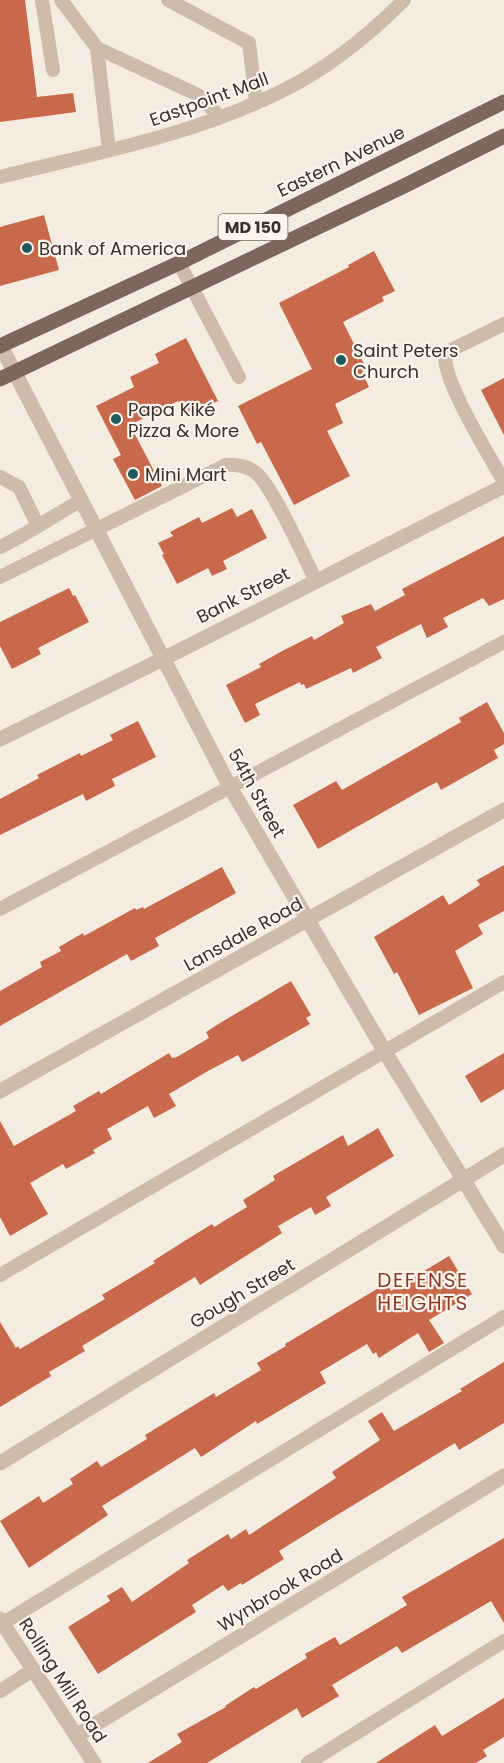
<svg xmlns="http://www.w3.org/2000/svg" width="504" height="1763" font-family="Poppins,sans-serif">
<rect width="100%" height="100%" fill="#f4ebe1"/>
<path fill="#c8694b" d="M0,0H25L37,97L73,93L76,112L0,122Z
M44,215L59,270L0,286V227Z
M374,251L395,291L382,297L384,301L343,322L367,370L362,372L369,387L335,404L343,423L327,431L350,476L294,505L261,442L257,444L238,406L312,369L279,303L349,267L348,265Z
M186,338L218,401L186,417L178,401L130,425L162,486L135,500L113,459L121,455L96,406L134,387L130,377L159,363L155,354Z
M504,378V435L481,390Z
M232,508L237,517L252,509L267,538L223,561L227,569L212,576L208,568L177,584L162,555L164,554L158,543L173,536L170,532L199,517L202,523Z
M504,536V599L489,606L483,598L443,618L448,627L427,638L421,624L376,647L382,658L353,673L351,668L306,689L304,684L301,685L300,682L255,704L260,715L245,723L226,685L261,667L259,664L284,650L312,636L314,640L344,623L341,616L371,604L375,611L405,595L402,589Z
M69,588L73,596L75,595L89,622L38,648L41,654L12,669L0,646V622Z
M487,702L504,733V744L494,750L498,758L441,790L437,782L422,790L318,849L293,805L336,781L342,790L461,722L459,718Z
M138,721L156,757L112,779L115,786L86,801L83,794L0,835V799L39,778L37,775L80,753L81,756L113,740L110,735Z
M504,865V911L478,925L483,934L455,951L473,988L419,1015L397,972L394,974L374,937L443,895L449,905L480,885L477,880Z
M222,867L236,893L155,938L159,946L131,961L127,954L0,1026V991L42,967L40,962L61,951L59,947L83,933L84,936L135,908L136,910L143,907L144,909Z
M291,981L311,1015L306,1018L310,1024L246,1060L242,1062L238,1055L208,1071L169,1094L176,1106L154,1118L148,1106L107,1129L112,1139L93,1150L95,1153L66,1169L63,1164L30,1183L48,1214L10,1236L0,1217V1121L14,1146L76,1111L73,1106L99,1091L101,1094L169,1053L172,1058L177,1057L209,1038L206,1032L220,1023Z
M504,1053V1089L481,1103L465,1076Z
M378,1128L394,1156L326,1197L331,1206L315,1215L311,1207L278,1226L282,1233L200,1285L195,1277L82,1346L85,1351L49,1372L51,1376L0,1407V1322L16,1348L18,1346L20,1349L105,1299L102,1295L155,1263L153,1261L186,1240L212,1224L214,1227L247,1207L243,1200L275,1180L273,1176L343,1135L348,1146Z
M449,1256L472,1294L429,1320L444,1343L429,1352L418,1333L379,1358L376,1352L373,1354L367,1344L320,1372L326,1383L257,1424L256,1421L201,1457L195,1448L102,1506L108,1515L29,1568L0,1521L39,1496L43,1503L73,1484L70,1479L97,1461L101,1467L147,1439L145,1435L214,1393L216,1397L261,1370L257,1363L286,1346L285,1344L387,1283L391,1291Z
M504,1362V1423L459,1450L455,1443L324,1523L279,1551L284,1559L242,1585L241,1583L228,1591L223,1585L192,1605L196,1612L98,1674L68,1627L110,1601L107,1596L122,1587L132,1602L189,1563L187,1560L228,1534L231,1539L246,1529L249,1535L336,1478L332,1472L380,1440L368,1421L382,1412L394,1431L462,1391L460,1389Z
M504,1538V1623L491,1601L402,1653L397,1646L332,1685L339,1696L302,1718L297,1708L207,1763H148L182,1742L177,1734L226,1707L225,1706L254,1687L256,1689L307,1658L305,1654L335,1637L340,1645L407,1605L402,1597Z
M504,1698V1737L483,1750L487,1756L476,1763H376L435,1725L442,1736Z"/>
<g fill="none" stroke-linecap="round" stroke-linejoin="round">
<path stroke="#cdbbac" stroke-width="14" d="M42,0L53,70
M61,0L97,48L109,150
M168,0L249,43L256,102
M97,48L198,95L220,117
M0,177C95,153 195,135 284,90C328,68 369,35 404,0
M179,263L239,377
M504,324L453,349L445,357C446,387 488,453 504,482
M0,477L19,487L38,526
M0,547C28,534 53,516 80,501
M0,577L226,465C237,464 247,466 256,473C272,485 305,559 316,581
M0,909L504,642
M0,1275L504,982
M3,1623L504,1317
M0,1691L33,1670
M308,1763L504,1641"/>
<path stroke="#cdbbac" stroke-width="15" d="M1,346L230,787L385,1052L504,1246
M0,739L163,659L504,486
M0,1091L504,810
M0,1463L504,1155
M76,1736L504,1476"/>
<path stroke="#cdbbac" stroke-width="15" d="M0,1619L94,1763"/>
<path stroke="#7d675c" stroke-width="15" d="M0,346L179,263L504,102
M0,379L404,186L504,136"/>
</g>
<g fill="#1f5a5e" stroke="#fbf5ee" stroke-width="2">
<circle cx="27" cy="248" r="6"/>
<circle cx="341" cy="360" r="6"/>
<circle cx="116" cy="419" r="6"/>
<circle cx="133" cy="474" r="6"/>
</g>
<g text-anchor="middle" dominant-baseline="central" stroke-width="4.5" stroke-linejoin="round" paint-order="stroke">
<rect fill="#fbf5ee" stroke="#756b66" stroke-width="1.5" x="218.5" y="214" width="69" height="26" rx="4.5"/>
<g font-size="16" font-weight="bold" fill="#3b302b">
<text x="253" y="227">MD 150</text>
</g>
<g font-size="18" fill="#3b302b" stroke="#fbf5ee">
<text transform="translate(209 99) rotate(-20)">Eastpoint Mall</text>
<text transform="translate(341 161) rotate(-26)">Eastern Avenue</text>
<text transform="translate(243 595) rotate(-27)">Bank Street</text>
<text transform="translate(257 793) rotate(61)">54th Street</text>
<text transform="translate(243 934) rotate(-29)">Lansdale Road</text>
<text transform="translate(242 1293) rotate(-31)">Gough Street</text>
<text transform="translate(280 1590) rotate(-31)">Wynbrook Road</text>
<text transform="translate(63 1680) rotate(57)">Rolling Mill Road</text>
</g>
<g font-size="18" fill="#3b302b" stroke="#fbf5ee" text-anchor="start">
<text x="39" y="248">Bank of America</text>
<text x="353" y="350">Saint Peters<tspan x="353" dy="21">Church</tspan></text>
<text x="128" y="409">Papa Kiké<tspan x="128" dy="21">Pizza &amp; More</tspan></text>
<text x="145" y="474">Mini Mart</text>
</g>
<g font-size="20" letter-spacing="1.5" fill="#8c3b22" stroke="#fbf5ee">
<text x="423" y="1280">DEFENSE<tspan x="423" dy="23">HEIGHTS</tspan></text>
</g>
</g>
</svg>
